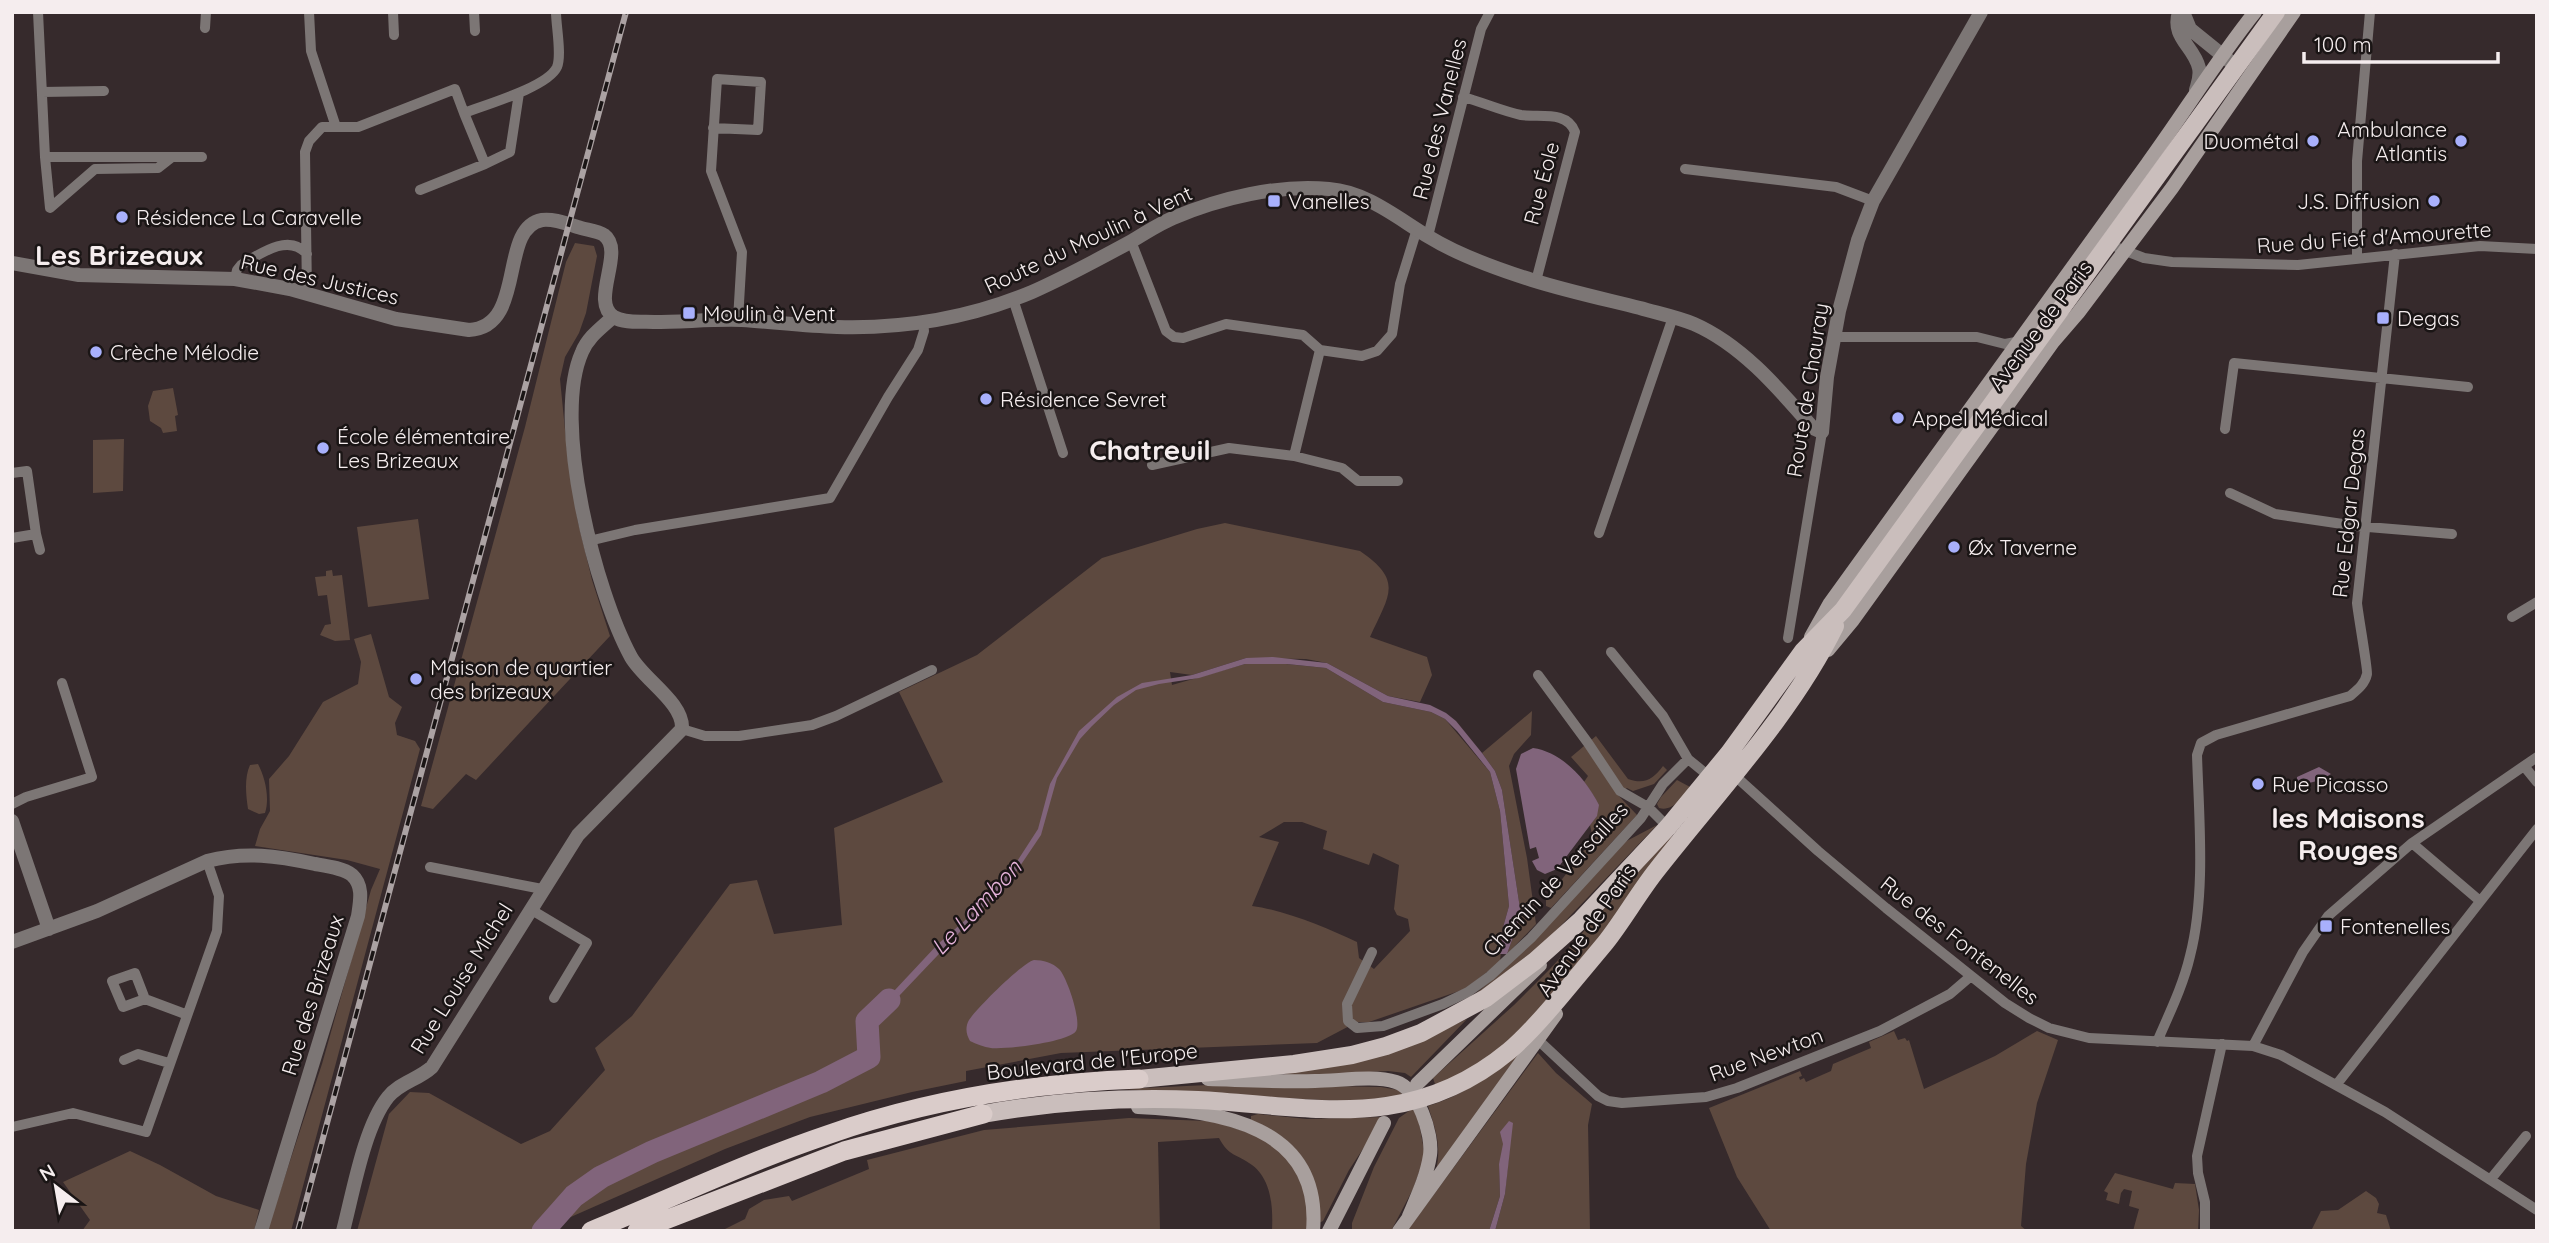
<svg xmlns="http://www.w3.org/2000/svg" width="2549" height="1243" font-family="Quicksand,sans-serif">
<rect width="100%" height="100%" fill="#362a2c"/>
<path fill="#5d493f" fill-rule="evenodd" d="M575,243L594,246L597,256L586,313L579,333L565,357L560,379L568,460L578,522L592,580L610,636L476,780L466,774L433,809L421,806L525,427L566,262Z
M173,388L178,415L175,416L177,431L163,433L161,428L150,421L148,406L153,391Z
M124,439L123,491L93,493V440Z
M418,519L429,599L368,607L357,527Z
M1225,523L1360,551C1404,581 1389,595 1370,637L1427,657L1432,675L1420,702L1388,696L1327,663L1306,659L1246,658L1192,675L1170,672L1172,685L1245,664H1286L1326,668L1383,702L1431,712L1445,719L1490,772L1500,811L1509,906L1500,938L1502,940L1500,962L1465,989L1369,1022H1357L1317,1043L1061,1053L966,1071V1081L912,1092L810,1117L725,1149L539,1231H357L389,1114L410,1092L429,1093L521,1144L550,1131L605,1070L595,1048L632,1016L730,884L757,880L774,934L842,925L834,828L943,782L899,692L977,655L1102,558L1197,529ZM1284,822H1302L1327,831L1323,849L1369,865L1373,853L1399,865L1394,909L1397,915L1408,919L1410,931L1374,969L1359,958L1357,942C1327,928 1284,910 1252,906L1279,842L1259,837Z
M332,570L333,576L342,575L350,640L335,641L320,635L325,625L331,624L327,595L318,596L315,577L326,576V571Z
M371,634L389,697L402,707L395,723L397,735L415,741L420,749L291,1231H267L322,1064L371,890L380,869L347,860L255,846L260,829L270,811L269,779L289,756L323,702L358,684L361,662L354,639Z
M1532,711L1531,735L1514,754L1509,766L1527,858L1536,924L1507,954L1521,915L1502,790L1495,771L1482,753Z
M1596,736L1628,779C1645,785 1653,779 1663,766L1667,770L1654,784L1633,791L1627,788L1618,795L1637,815L1551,908L1546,906V900L1593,839L1590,825C1604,805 1596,799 1584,782L1588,776L1571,757Z
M258,764C265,777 270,798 265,813L259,814L248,809C246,795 244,778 250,765Z
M1677,780L1692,788C1682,797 1673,812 1659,808L1657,804L1661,797Z
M1657,825L1549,938L1506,978L1474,995L1505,969L1619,845Z
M1670,835L1673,837L1600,937L1513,1040L1450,1082L1435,1084L1433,1078L1514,1005L1550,969Z
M1467,1019L1411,1077L1405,1073L1388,1071L1279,1077L1294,1070L1448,1028Z
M1894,1031L1898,1040L1905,1038L1907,1041L1909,1040L1924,1089L1995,1056L2037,1031L2058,1040L2037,1103L2026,1164L2021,1226L2027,1231H1771L1737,1177L1709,1108L1800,1071L1802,1076L1799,1077L1800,1080L1804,1078L1806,1082L1831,1071L1833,1064L1871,1048L1869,1042Z
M1527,1045L1436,1170C1442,1146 1435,1128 1428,1106C1466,1094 1498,1072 1527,1045Z
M1538,1053L1556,1073L1592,1104L1588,1125L1590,1231H1495L1505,1194L1510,1144L1499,1164L1500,1196L1489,1231H1407Z
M1230,1084L1381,1087L1398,1090L1402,1094V1097L1377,1103L1121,1089Z
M1416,1106L1425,1156L1413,1189L1391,1231H1352V1223L1374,1167L1399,1118Z
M1258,1114L1307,1119L1384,1117L1349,1170L1323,1221L1319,1223C1321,1171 1299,1140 1251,1120V1116Z
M1129,1118L1207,1121L1222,1124L1264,1138L1293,1162L1308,1199L1307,1231H1272C1273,1208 1272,1180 1252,1165C1236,1153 1229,1157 1219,1138L1158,1142L1160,1231H721L745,1219L749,1209L764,1200L789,1196L792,1201L869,1169L867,1160L984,1130Z
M130,1151L160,1165L216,1196L259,1210L254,1231H82L90,1220L63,1182Z
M2115,1173L2173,1189L2175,1183L2195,1184L2199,1210L2198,1231H2133L2139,1209L2129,1206L2132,1191L2124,1189L2121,1193L2119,1204L2106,1200L2108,1193L2104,1191Z
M2366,1191L2376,1198L2379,1204L2377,1213L2386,1215L2391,1231H2311L2321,1211L2338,1210Z"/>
<path fill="#81647b" d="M1273,657L1327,663L1388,696L1430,705L1446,713L1456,721L1482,753L1495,771L1502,790L1521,915L1507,954H1500L1502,940L1500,938L1509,906L1500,811L1490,772L1457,731L1445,719L1431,712L1383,702L1326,668L1287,664H1245L1199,678L1159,684L1136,690L1114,705L1092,726L1080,739L1057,778L1041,835L1014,875L899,996L868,1024L865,1022L938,944L971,915L1016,863L1038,829L1050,784L1079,731L1117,697L1142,683L1192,675L1246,658Z
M1533,748C1562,752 1586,779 1599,805L1597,816L1557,869L1545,874L1537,870L1532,861L1539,858L1536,847L1530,849L1516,769L1521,754Z
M2319,767L2331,774L2321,780L2309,783L2303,789L2297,787V777Z
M1034,960C1043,960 1053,963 1059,969C1067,977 1082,1021 1076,1031C1069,1042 1004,1050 991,1048C984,1047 976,1044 970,1041C966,1034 965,1027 969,1020C977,1008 1022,963 1034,960Z
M1509,1121L1513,1123L1505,1194L1495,1231H1489L1500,1196L1499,1164L1503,1144L1500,1132Z"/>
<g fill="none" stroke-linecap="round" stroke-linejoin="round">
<path stroke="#81647b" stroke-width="23" d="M543,1231L574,1196L601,1177L652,1152L821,1082L869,1057L867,1021L889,1000"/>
<path stroke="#7c7675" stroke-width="10" d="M38,12L45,157H202
M309,12L311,51L336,127
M393,12L394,35
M474,12L475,31
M205,28L206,12
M42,92L104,91
M1463,97C1482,102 1502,111 1521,115C1539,118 1567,110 1575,132L1536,281
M713,128L758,130L761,82L717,79L711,171L742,252L738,320
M45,157L50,208L95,169L158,168L172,157
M485,164L510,152L519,93
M1685,169L1836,187L1873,201
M420,190L485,164L464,113
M1428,236L1481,29L1490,12
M1131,241L1166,331L1174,337L1183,338L1226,324L1303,335L1320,350L1362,356L1377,351L1392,334L1400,284L1417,229
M2118,248L2144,258L2172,262L2298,265L2480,246L2537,249
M2357,259V161L2370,12
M235,279L237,270L241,265C261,253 289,233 307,254
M307,293L305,152L309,141L322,127H358L455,89L464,113C485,105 548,87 557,67C562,55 556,26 556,12
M1013,299L1063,453
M1834,337H1977L2005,344L2021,341
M2225,429L2234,363L2468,387
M1294,456L1342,468L1358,481H1398
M1152,465L1229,448L1294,456L1320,350
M12,473L27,471L36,534L12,538
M2230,493L2275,514L2356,526L2452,534
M1599,533L1673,317
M36,534L40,550
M589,541L635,530L830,498L888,397L918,350L924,331L923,322
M2512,617L2537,602
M1788,638L1822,432
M1611,652L1663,716L1688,759L1710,777
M1538,675L1588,743L1620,791L1648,807L1668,827
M682,729L705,736H739L812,725L836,716L932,670
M2524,766L2537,782
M1733,774L1818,851L1886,908L2005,1003L2029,1018L2049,1028L2089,1038L2253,1046L2281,1055L2385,1112L2537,1210
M12,804L26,797L92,777L62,683
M2412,843L2480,901
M430,867L542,889
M530,909L587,943L554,998
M1372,952L1347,1004L1348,1021L1357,1028L1383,1026L1443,1004L1468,992L1490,976L1531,938L1641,818L1663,784L1688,759
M145,999L123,1007L112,981L135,973L145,999L185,1014
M1537,1039L1598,1096L1608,1101L1622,1103L1706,1097L1737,1088L1880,1031L1950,994L1971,976
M2157,1042C2169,1014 2183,986 2190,956C2206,894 2199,819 2197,755L2201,743L2216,735L2350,696C2357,690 2365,684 2367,674C2368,670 2358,614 2357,603L2395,254
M2253,1046L2303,952L2328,916L2412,843L2537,757
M124,1060L138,1054L169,1063
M2337,1084L2537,829
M12,1127L73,1113L146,1132L217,931L219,896L207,861
M2490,1180L2526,1136
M2205,1231V1202L2198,1173L2197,1156L2222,1044"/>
<path stroke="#7c7675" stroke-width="14" d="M2179,12C2171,38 2194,46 2199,68C2201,76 2198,83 2196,90
M2183,12L2190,29L2232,63
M12,263L79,275L235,279L290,289L396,319L469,330C527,327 498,228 542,220C554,218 570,225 581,228C588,230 598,231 604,235C626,251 589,302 614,317C625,324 642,321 654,322C683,322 713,319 742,320C774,322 805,326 837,327C905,329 970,318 1032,292C1066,277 1099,259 1132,241C1145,233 1159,224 1173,218C1220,198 1279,184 1329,189C1367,192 1397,218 1429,237C1460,256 1497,269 1532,280C1567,291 1604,299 1640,308C1657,313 1677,317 1694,324C1742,345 1779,389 1813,428L1822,432L1827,377L1839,311L1858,240L1873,201L1981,12
M12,821L49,929
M12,942L97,911L207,861C245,851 278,856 315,864C327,866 343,868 352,875C364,886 360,902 358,916L261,1231
M343,1231C353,1193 364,1127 388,1097C400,1082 418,1080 432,1067L578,835L682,729C684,703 644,680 631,657C596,593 551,421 582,352C588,337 601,328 613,317"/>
<path stroke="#a89f9d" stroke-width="14" d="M1811,637L1830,603C1937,457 2042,310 2147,164C2184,113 2216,61 2255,12
M1828,650L1853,620L2053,342L2078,313L2172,188L2294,12
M1208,1079C1244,1080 1280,1082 1315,1081C1339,1081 1374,1075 1396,1082C1418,1089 1433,1134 1430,1155C1427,1176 1417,1197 1409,1216
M1417,1084L1540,965
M1138,1107C1219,1111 1322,1125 1313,1231
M1329,1231L1384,1123
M1399,1231L1556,1014"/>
<path stroke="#cabebc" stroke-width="18" d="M1139,1079L1294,1064L1352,1055L1386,1046L1421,1033L1486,998L1535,961L1581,920L1668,827L1729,753L1803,651L1843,610L2276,12
M983,1114C1055,1101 1125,1097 1198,1100C1261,1103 1325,1115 1387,1106C1433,1099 1474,1080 1509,1051C1528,1035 1545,1015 1561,996C1576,978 1591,960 1606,942C1624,919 1638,894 1656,871C1716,794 1792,714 1835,626"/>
<path stroke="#daccca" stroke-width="19" d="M591,1231C670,1199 747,1162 827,1135C926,1100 1034,1083 1139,1079
M637,1231L844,1151L983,1114"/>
<g stroke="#aba2a3" stroke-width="6">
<path id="rail" d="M298,1231L626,12"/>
</g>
<use href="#rail" stroke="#1a1515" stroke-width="3.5" stroke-dasharray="10" stroke-linecap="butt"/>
</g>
<g fill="#a8b0fc" stroke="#1a1515" stroke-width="2.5">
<circle cx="2313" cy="141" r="7"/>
<circle cx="2461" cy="141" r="7"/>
<rect x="1267" y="194" width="14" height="14" rx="3.5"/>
<circle cx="2434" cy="201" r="7"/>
<circle cx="122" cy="217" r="7"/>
<rect x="682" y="306" width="14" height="14" rx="3.5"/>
<rect x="2376" y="311" width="14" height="14" rx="3.5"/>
<circle cx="96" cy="352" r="7"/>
<circle cx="986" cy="399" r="7"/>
<circle cx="1898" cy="418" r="7"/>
<circle cx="323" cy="448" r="7"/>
<circle cx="1954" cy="547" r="7"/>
<circle cx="416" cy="679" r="7"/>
<circle cx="2258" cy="784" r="7"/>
<rect x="2319" y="919" width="14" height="14" rx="3.5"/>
</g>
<g text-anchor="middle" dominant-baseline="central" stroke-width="5" stroke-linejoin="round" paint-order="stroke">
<g font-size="21" fill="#f5edee" stroke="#1a1515">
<text transform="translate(1439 119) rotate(-76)">Rue des Vanelles</text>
<text transform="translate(1541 183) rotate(-75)">Rue Éole</text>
<text transform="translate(2374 237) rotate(-4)">Rue du Fief d'Amourette</text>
<text transform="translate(1088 239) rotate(-25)">Route du Moulin à Vent</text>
<text transform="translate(320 279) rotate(13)">Rue des Justices</text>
<text transform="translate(2040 325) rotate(-53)">Avenue de Paris</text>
<text transform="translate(1807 390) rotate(-81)">Route de Chauray</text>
<text transform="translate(2348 513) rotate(-84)">Rue Edgar Degas</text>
<text transform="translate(1555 879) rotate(-47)">Chemin de Versailles</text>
<text transform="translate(1586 930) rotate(-55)">Avenue de Paris</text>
<text transform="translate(1960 940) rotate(38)">Rue des Fontenelles</text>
<text transform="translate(461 978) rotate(-58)">Rue Louise Michel</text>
<text transform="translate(312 995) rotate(-73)">Rue des Brizeaux</text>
<text transform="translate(1766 1054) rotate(-20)">Rue Newton</text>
<text transform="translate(1092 1061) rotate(-6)">Boulevard de l'Europe</text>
</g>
<g font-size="21" fill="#f5edee" stroke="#1a1515" text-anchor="start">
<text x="2447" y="129" text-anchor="end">Ambulance<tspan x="2447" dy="24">Atlantis</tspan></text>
<text x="2299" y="141" text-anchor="end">Duométal</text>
<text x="1288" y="201">Vanelles</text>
<text x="2420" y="201" text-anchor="end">J.S. Diffusion</text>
<text x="136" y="217">Résidence La Caravelle</text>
<text x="703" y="313">Moulin à Vent</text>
<text x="2397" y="318">Degas</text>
<text x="110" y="352">Crèche Mélodie</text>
<text x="1000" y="399">Résidence Sevret</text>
<text x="1912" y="418">Appel Médical</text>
<text x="337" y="436">École élémentaire<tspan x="337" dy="24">Les Brizeaux</tspan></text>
<text x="1968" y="547">Øx Taverne</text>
<text x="430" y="667">Maison de quartier<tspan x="430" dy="24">des brizeaux</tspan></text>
<text x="2272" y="784">Rue Picasso</text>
<text x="2340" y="926">Fontenelles</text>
</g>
<g font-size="23" font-style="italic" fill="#e6b3db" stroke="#1a1515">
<text transform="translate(976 907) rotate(-47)">Le Lambon</text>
</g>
<g font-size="28" font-weight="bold" fill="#f5edee" stroke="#1a1515">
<text x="119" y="254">Les Brizeaux</text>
<text x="1150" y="449">Chatreuil</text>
<text x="2348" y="817">les Maisons<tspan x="2348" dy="32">Rouges</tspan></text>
</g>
</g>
<rect width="2549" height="1243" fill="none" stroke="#f5edee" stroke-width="28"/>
<g transform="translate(56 1187) rotate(329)" stroke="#1a1515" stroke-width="5" paint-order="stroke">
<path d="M0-5L12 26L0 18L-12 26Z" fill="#f5edee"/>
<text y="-10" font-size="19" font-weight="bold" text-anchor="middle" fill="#f5edee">N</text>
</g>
<path d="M2304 52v10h194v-10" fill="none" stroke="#f5edee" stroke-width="3.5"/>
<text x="2314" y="52" font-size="21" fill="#f5edee" stroke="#1a1515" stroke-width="5" paint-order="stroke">100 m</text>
</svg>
